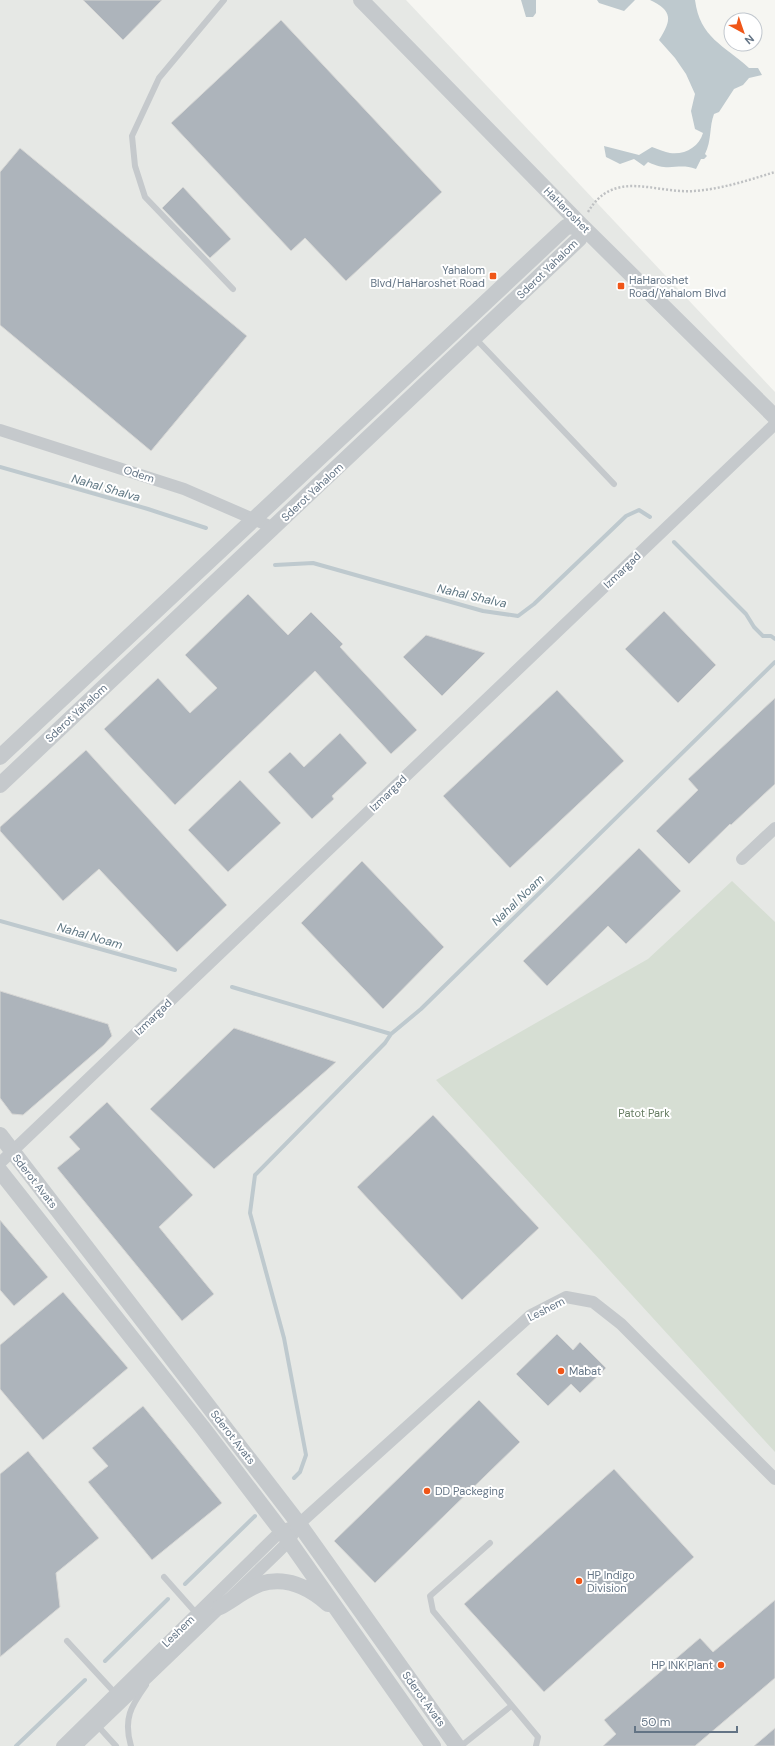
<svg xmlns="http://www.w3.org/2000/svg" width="775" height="1746" font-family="'DM Sans',sans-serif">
<rect width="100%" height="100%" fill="#f6f6f2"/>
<path fill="#e6e8e5" d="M0,0H406L775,392V1746H0Z"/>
<path fill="#d6ded3" d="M732,881L775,922V1452L436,1080L648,959Z"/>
<path fill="#bec9ce" d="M521,0H536V13L533,17H526Z
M597,0H635L624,11L599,3Z
M650,0H695C700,38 724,45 749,68H758L762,75L749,78L743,85L734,89L719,112L714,114C709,127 712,140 705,154L707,156L704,159H701L696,169C677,162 670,173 648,162L644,166L634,159L620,164L606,157L604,146L639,155L652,147C658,149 665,152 670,153C685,155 699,147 703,133L695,129L691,111L695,94L686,74L675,58L659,40C672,20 673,11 650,0Z"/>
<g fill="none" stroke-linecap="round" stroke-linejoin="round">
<path stroke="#bec9ce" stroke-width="4" d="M0,467L148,509L206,528
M674,542L746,614L754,627L763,636H771L775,639
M275,565L313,563L483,611L518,616L534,604L626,516L639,510L650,517
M0,921L175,970
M232,987L391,1034L421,1009L775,662
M294,1478L300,1472L306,1455L284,1338L250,1213L255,1175L385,1043L391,1034
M185,1584L255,1516
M105,1661L168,1599
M16,1746L85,1680"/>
</g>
<path fill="#adb4bb" stroke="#d7d7d5" d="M83,0H162L123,40Z
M281,20L442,192L346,281L305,238L291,251L171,123Z
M20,148L247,336L151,451L0,325V172Z
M183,187L231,239L210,258L162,208Z
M248,594L288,635L311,612L343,644L340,647L417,730L391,754L315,671L175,805L104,729L158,678L190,713L217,688L185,655Z
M664,611L716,665L678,703L625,649Z
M426,635L485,653L442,696L403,657Z
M557,690L624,761L510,868L443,796Z
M775,698V784L731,825L730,824L689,864L656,831L698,790L688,779Z
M340,733L367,763L332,796L334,799L312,819L268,772L290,752L304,767Z
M86,750L227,905L177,952L99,869L63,901L0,831V827Z
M240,780L281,823L228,872L188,830Z
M639,848L681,891L626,944L608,926L547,986L523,961Z
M362,861L444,947L383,1009L301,923Z
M0,991L108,1024L112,1036L104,1045L23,1115L12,1114L0,1098Z
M234,1028L336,1062L214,1169L150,1109Z
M107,1102L193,1195L159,1227L214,1294L182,1321L57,1168L80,1149L69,1137Z
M433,1115L539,1228L462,1300L357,1187Z
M0,1220L48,1277L14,1306L0,1290Z
M63,1292L128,1368L43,1440L0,1389V1345Z
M557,1334L573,1350L580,1342L606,1368L580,1393L571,1384L548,1406L516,1374Z
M479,1400L520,1442L375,1583L334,1541Z
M143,1406L222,1503L152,1560L88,1482L108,1466L92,1448Z
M28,1451L99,1538L56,1573L60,1607L0,1657V1474Z
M614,1469L694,1557L544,1692L464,1604Z
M775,1600V1678L695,1746H603L616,1734L604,1720L700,1638L713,1652Z
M775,1728V1746H754Z"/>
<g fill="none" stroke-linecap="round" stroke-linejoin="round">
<path stroke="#bfc1c3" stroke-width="2.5" stroke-dasharray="2 2" stroke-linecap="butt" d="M588,212C614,168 655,194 694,191C722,189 749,180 775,172"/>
<path stroke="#c5c9cc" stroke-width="6" d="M224,0L159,78L132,136L135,166L145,197L233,289
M475,338L614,484
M490,1543L430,1596L433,1611L538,1737L536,1746
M164,1577L196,1613
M67,1641L115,1693
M97,1725L116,1746
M131,1746C123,1719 131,1706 146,1685
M461,1746L511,1706"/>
<path stroke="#c5c9cc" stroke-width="12" d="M0,430L184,489L274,528
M742,859L775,828
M0,1163L775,424
M62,1746L281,1531L289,1528
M76,1746L276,1554L289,1541L299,1524L531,1315L566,1297L593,1302L621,1324L775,1479"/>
<path stroke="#c5c9cc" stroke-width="16" d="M361,0L581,225L775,417
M0,757L566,227L581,225
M0,785L579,239L581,225
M0,1135L299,1524L457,1746
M0,1171L203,1428L289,1541L433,1746
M220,1607C233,1600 246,1589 260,1584C285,1576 309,1587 328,1604"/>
</g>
<g fill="#f05618" stroke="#fff" stroke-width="1.5">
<rect x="489" y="272" width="8" height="8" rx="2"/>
<rect x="617" y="282" width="8" height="8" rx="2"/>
<circle cx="561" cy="1371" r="4"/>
<circle cx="427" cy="1491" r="4"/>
<circle cx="579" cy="1581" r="4"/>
<circle cx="721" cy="1665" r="4"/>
</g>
<g text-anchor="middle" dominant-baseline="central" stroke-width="4" stroke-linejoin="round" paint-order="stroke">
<g font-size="11" fill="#637485" stroke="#fff">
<text transform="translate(567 210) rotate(45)">HaHaroshet</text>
<text transform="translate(547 269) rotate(-44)">Sderot Yahalom</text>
<text transform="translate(139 474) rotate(18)">Odem</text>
<text transform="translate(312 492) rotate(-43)">Sderot Yahalom</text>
<text transform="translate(622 570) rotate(-44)">Izmargad</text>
<text transform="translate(76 713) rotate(-43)">Sderot Yahalom</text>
<text transform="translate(388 793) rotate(-44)">Izmargad</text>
<text transform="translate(153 1017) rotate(-44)">Izmargad</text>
<text transform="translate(35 1181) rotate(52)">Sderot Avats</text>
<text transform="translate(546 1309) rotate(-27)">Leshem</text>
<text transform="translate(233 1437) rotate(52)">Sderot Avats</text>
<text transform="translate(178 1631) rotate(-44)">Leshem</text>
<text transform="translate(424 1699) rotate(54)">Sderot Avats</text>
</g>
<g font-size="11" fill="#637485" stroke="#fff" text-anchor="start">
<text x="485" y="270" text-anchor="end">Yahalom<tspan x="485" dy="13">Blvd/HaHaroshet Road</tspan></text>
<text x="629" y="280">HaHaroshet<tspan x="629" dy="13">Road/Yahalom Blvd</tspan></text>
<text x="569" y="1371">Mabat</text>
<text x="435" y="1491">DD Packeging</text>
<text x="587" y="1575">HP Indigo<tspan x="587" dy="13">Division</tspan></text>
<text x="713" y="1665" text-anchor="end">HP INK Plant</text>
</g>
<g font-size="11" fill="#667c62" stroke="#fff">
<text x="644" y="1113">Patot Park</text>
</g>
<g font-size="12" font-style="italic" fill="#5f7783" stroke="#fff">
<text transform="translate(106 488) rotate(16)">Nahal Shalva</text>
<text transform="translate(472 596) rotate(13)">Nahal Shalva</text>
<text transform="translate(518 900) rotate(-44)">Nahal Noam</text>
<text transform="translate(90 936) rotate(16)">Nahal Noam</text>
</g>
</g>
<g transform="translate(743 32) rotate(140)"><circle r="19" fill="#ffffff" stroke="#c1c7ce"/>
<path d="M0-3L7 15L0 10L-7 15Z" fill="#f05618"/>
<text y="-6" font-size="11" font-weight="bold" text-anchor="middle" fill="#637485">N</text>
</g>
<path d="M635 1726v6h102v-6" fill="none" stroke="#637485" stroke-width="2"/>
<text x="641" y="1726" font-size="12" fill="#637485" stroke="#ffffff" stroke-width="3" paint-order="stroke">50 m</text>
</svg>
